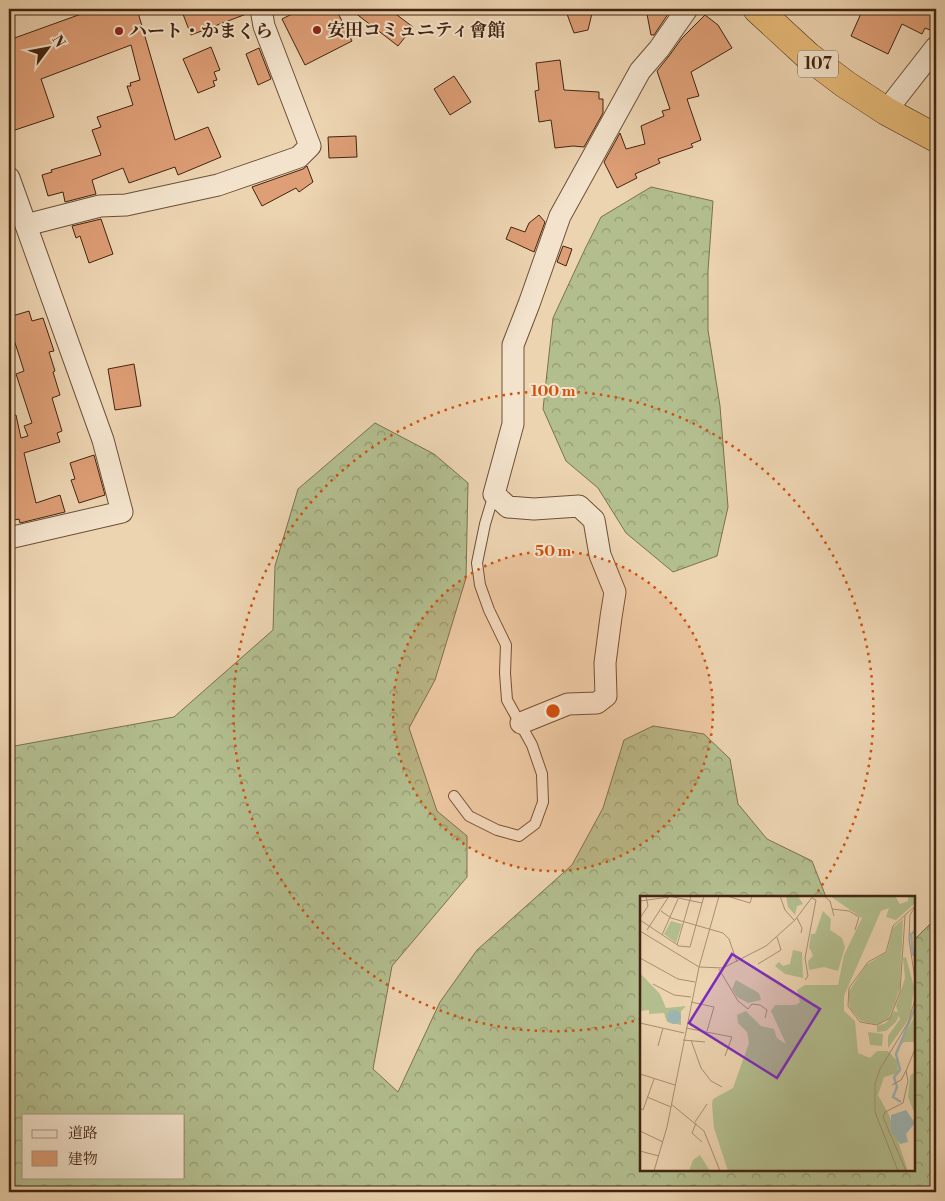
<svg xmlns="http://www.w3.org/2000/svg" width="945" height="1201" font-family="'Libre Bodoni','Noto Serif JP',serif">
<defs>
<pattern id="forest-crowns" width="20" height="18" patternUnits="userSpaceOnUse" patternTransform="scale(1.25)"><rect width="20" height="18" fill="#b3be8f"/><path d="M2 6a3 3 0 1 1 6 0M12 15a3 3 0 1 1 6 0" fill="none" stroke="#939a73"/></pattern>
</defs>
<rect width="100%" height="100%" fill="#edd4b1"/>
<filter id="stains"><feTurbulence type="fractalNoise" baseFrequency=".004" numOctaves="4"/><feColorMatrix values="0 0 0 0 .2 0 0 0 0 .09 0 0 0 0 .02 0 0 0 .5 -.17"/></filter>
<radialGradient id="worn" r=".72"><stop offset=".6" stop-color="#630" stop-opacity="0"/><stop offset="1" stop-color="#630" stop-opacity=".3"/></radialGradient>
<path fill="url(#forest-crowns)" stroke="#7a7150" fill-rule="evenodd" d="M651,187L713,201L708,271V330L720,406L728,507L717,556L673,572L626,533L598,488L566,461L543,409L553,318L585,249L601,217Z
M375,423L434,454L468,483L466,578L435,680L409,728L437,811L467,836V877L392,966L373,1069L398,1092L440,1002L477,950L572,865L603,808L624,740L653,726L704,734L730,759L738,804L767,839L812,861L826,897H641V1170H914V940L936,918V1192H9V747L174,717L273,630L275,566L298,489ZM24,1115H184V1177H24Z"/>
<path fill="#de9e76" stroke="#422410" d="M95,9H137L175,140L208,127L221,157L178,175L175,167L129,183L123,168L92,180L96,194L65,202L63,192L48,196L42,175L52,172L51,170L101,155L92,130L101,127L97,117L133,105L127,86H131L130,83L140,80L131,45L41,79L54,117L9,132V40Z
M181,9H249V13L191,35Z
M302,9H336L352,41L305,65L282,19Z
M350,9H389L413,27L398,46Z
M583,9H593L588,30L574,33L567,14Z
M646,9H667L668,14L654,35H651Z
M863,9H936V17L930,30L925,28L922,34L902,24L888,54L851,36Z
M705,15L718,25L732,48L691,72L699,96L687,99L701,140L691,144L693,147L658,159L660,163L635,174L637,178L617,188L604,162L620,133L626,149L645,144L641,126L664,116L662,111L670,109L657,71L669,56L682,38Z
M211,47L220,70L214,72L217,80L213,81L215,86L198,93L183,59Z
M259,48L271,79L258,85L246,54Z
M560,60L564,90L599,92V99H603V113L584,147L573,146L555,148L551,120L539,122L535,91L539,90L536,63Z
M454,76L471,102L450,115L434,89Z
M356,136L357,157L329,158L328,137Z
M307,166L313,182L299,192L296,188L262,206L252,187L303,169Z
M539,215L545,222L534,252L506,239L511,227L525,232L529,223Z
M101,219L113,254L89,263L80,236L76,238L72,226Z
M563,246L572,249L566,266L557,262Z
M29,311L32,321L43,318L54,351L49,352L55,371L53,372L60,395L52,398L62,431L57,433L60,442L24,453L36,503L60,495L65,512L20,523L19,519L9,521V416L16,415L21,438L28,436L24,426L32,423L16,374L24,371L9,324V317Z
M134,364L141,406L115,410L108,369Z
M94,455L105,495L79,503L71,480L75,479L70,463Z"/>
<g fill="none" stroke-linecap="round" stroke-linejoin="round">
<g stroke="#6d5038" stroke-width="12">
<path id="lane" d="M454,796L469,816L497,830L519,836L535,824L543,802L542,774L532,745L507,700L505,673L506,645L489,610L480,585L477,563L485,524L494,494"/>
</g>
<g stroke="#6d5038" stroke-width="23">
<path id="street" d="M886,111L936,47
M9,178L103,440L122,512L9,538
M26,225L100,206L126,205L218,185L299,157L310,146L264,26L261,9
M521,723L568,704L597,703L606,696L605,663L611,617L615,592L600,555L594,520L579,506L534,509L508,507L494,494L513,424V345L529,304L560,216L640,71L659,49L687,9"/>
</g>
<g stroke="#422410" stroke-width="29">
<path id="highway" d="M757,9L808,56L845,84L886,111L936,138"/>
</g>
<use href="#lane" stroke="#f3e3cc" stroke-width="10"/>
<use href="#street" stroke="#f3e3cc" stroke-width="21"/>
<use href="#highway" stroke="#e6ba78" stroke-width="28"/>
</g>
<circle cx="553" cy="711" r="160" fill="#cf510d" fill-opacity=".12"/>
<g fill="none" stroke="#cf510d" stroke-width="2.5" stroke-dasharray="2.5 5">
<circle cx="553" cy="711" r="160"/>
<path d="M641 1019A320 320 0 1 1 814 897"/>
</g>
<g fill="#8f2418" stroke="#f3e3cc" stroke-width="2">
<circle cx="317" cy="30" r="5"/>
<circle cx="119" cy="31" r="5"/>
</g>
<g text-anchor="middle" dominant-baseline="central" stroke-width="4" stroke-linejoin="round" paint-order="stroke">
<rect fill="#f3e3cc" stroke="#775d48" stroke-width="1" x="798" y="50.5" width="40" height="27" rx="4"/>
<g font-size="16" font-weight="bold" fill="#422410">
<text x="818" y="64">107</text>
</g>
<g font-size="18" font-weight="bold" fill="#422410" stroke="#f3e3cc" text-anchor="start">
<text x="327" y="30">安田コミュニティ會館</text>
<text x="129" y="31">ハート・かまくら</text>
</g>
</g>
<g transform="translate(640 896)">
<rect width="275" height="275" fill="#edd4b1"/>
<path d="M183,15L191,23L190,34L202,42L205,51L198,75L184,71L169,74L168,65L173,60L169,51L171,38H175ZM153,54L162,56L163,82L145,78L135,70L139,66L143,70L150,68Z" fill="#b3be8f"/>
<path d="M146,0H158L163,8L157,10L155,19L148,11ZM190,0H255L260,8L268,5V0H275L274,8L256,24L246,21L249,12L241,15L204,100V115L215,125L218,157L230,162L237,155H248L257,165L258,177L244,181L238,199L249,219L268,275H88L74,232L72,208L73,203L93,192L109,147L107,136L98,127L97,119L106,115L121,130L134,133L137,142L146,148L131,115L135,109H156L160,106L157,94L165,89H198L204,59L222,22ZM266,61L274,91L271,115L267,126L248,152V140L260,123L256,110L265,82L263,62ZM96,84L119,97L121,104L108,107L97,101L92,93ZM275,120V146H264L256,154ZM275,175V219L268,201L270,180ZM60,259L70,275H49L53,264Z" fill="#b3be8f"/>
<path d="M263,23L260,91L254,110L248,123L237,129L221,125L210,112L208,97L226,69L247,56L253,32ZM254,115L260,117L256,126L246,135L237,136V130L246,127ZM228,136L243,138L242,150L230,149Z" fill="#b3be8f"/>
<path d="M31,25L42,28L36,47L24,38ZM0,77L20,98L26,112L46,110L41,115V129L27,126L24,117L9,118V114L0,115Z" fill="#b3be8f"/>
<path d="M27 121a7 7 0 1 1 14 0a7 7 0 1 1-14 0ZM266,214L275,227L266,238L268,246L260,248L251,235V219Z" fill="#9cb6b5"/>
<path fill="none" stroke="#9cb6b5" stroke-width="2.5" d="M273,60L271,38L275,35M261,206L253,201L257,191L254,181L260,174L256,158L275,112"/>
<path fill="none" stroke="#a98e71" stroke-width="1" d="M29,0L62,7M87,0L110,7L112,0M140,0L145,14L154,24M184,0L190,5L194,20M0,5L29,1M275,11L270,19L269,43L275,84M192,13L209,15L219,21L215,34M21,15L31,22L83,37L89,43L97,66M265,20L260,96L250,122L237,129L220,126L208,110L209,92L228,66L246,56L253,30L275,10M0,22L8,10L6,0M157,22L162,32L161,37M0,24L39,50L50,51L64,0M7,34L29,0M0,35L59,71L83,72L126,50L155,24L173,0M22,39L38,3M37,49L51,0M0,62L38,83L55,86M118,68L141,54L137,41M59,71L79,0M79,73L98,105L108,113L112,108L120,109L127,114L125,122M165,84L168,80L165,62L176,4L172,2M13,88L34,99L51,101M51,106L74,111L67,135M0,127L44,137M46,132L92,141L85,160M43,144L65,146M51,144L61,172L71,185L82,191M18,150L23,132M0,178L35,189M252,189L261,184L266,175M7,201L31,211M31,208L64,235L80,275M0,212L3,214L14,183M55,226L67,208M56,227L52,237L62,246M0,235L23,246M0,255L19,260M14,275L27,231L59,71M258,275L235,216V188L240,173L268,127L275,103M266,275L243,221L245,216L263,207L268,185L266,175L275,153"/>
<path fill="#7b2cbf" fill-opacity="0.15" stroke="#7b2cbf" stroke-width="2.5" d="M92,58L180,113L137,182L49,127Z"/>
<rect width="275" height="275" fill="none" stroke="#422410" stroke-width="2.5"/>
</g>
<circle cx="553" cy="711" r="8" fill="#cf510d" stroke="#f3e3cc" stroke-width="2.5"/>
<g font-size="15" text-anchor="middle" font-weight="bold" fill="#cf510d" stroke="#f3e3cc" stroke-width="4" stroke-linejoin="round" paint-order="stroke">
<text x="553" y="396">100 m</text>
<text x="553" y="556">50 m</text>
</g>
<rect width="945" height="1201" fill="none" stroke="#edd4b1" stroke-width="30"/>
<rect x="10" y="10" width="925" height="1181" fill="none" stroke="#422410" stroke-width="2.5"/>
<rect x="15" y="15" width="915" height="1171" fill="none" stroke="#422410"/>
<rect x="22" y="1114" width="162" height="65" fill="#f3e3cc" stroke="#ac9781"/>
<rect x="32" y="1130" width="25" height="8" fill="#f3e3cc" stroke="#ac9781"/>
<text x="68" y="1138" font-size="15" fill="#422410">道路</text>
<rect x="32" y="1151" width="25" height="15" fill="#de9e76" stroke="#ac9781"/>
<text x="68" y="1164" font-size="15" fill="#422410">建物</text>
<g transform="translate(48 48) rotate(58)" stroke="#f3e3cc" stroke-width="4" paint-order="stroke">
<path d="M0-4L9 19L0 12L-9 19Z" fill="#422410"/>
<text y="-8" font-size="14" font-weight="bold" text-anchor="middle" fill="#422410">N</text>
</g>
<rect width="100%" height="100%" filter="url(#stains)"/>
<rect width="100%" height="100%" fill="url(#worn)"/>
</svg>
